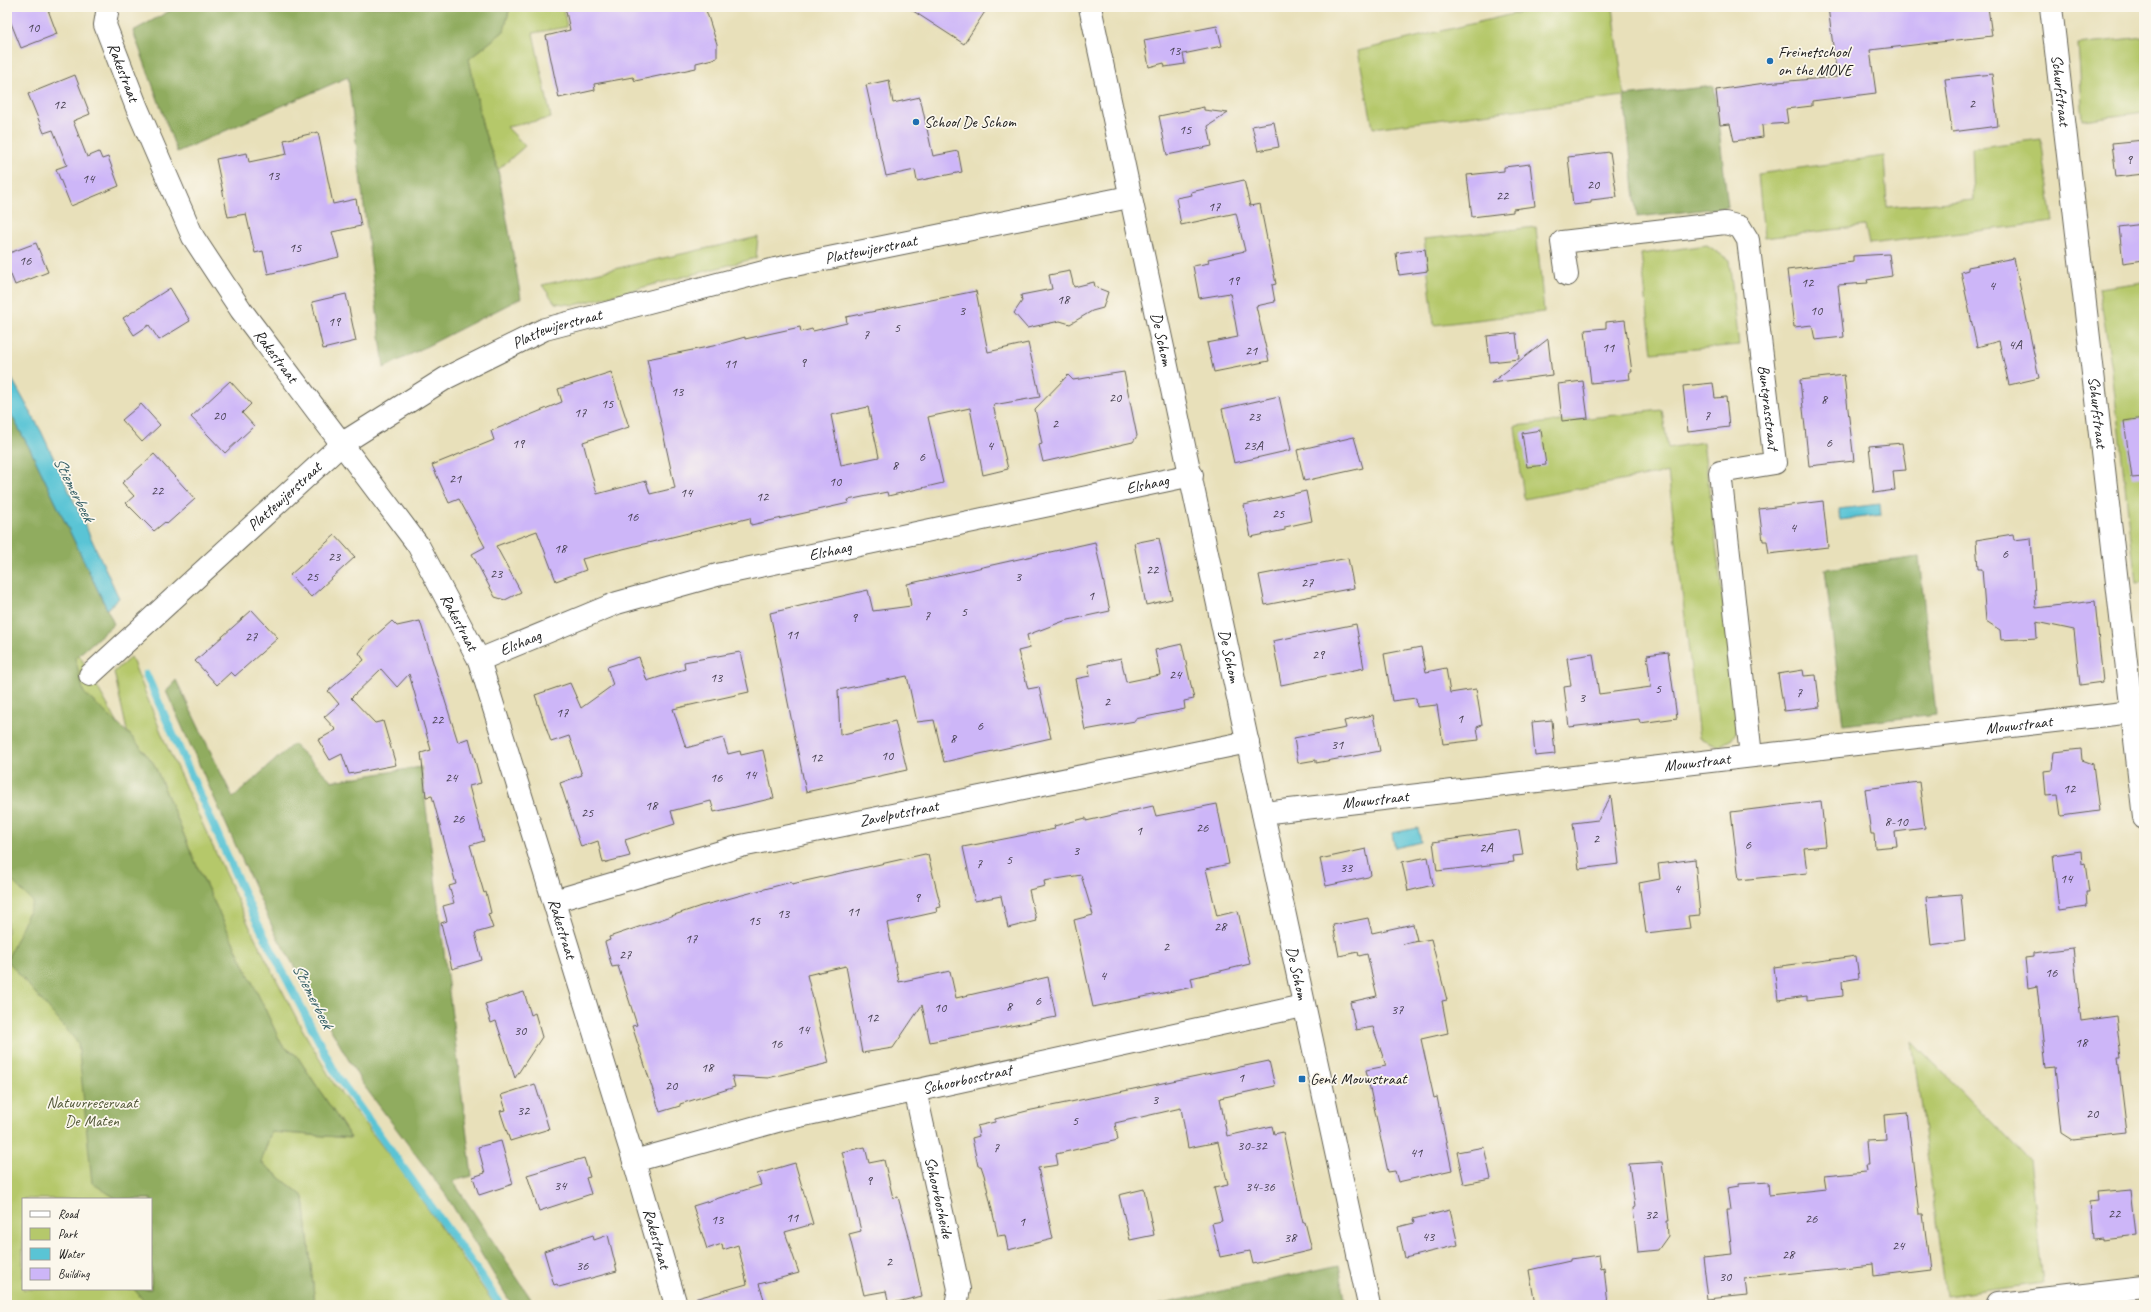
<svg xmlns="http://www.w3.org/2000/svg" width="2151" height="1312" font-family="Caveat,sans-serif">
<rect width="100%" height="100%" fill="#fbf7ec"/>
<filter id="ink" filterUnits="userSpaceOnUse"><feTurbulence type="fractalNoise" baseFrequency=".025" numOctaves="2"/><feDisplacementMap in="SourceGraphic" scale="8" xChannelSelector="R" yChannelSelector="G"/><feConvolveMatrix kernelMatrix="1 2 1 2 8 2 1 2 1" color-interpolation-filters="sRGB"/></filter>
<filter id="wash" filterUnits="userSpaceOnUse"><feTurbulence type="fractalNoise" baseFrequency=".012" numOctaves="4" result="noise"/><feDisplacementMap in="SourceGraphic" scale="16" xChannelSelector="R" yChannelSelector="G"/><feGaussianBlur stdDeviation="0.9" result="paint"/><feColorMatrix in="noise" values="0 0 0 0 0 0 0 0 0 0 0 0 0 0 0 0 0 1.4 0 .05"/><feComposite in="paint" operator="in"/></filter>
<g filter="url(#wash)">
<rect width="100%" height="100%" fill="#e8e0ba"/>
<path fill="#b5c86b" stroke="#687244" fill-rule="evenodd" d="M510,7H563L567,27L533,33L551,118L507,127L525,146L498,170L483,128L469,59L504,31Z
M1542,7H1613L1624,96L1373,128L1358,51Z
M2144,37V112L2083,120L2078,44Z
M2041,139L2053,222L1869,244L1865,226L1764,238L1758,174L1884,156L1887,207L1974,200L1972,148Z
M1536,227L1544,312L1434,325L1424,239Z
M758,237L756,258L575,305L555,303L542,285Z
M1707,245L1729,260L1739,345L1652,353L1641,254Z
M2144,282V582L2136,583L2112,370L2099,288Z
M1662,410L1668,448L1703,442L1739,727L1732,739L1719,746L1699,738L1668,472L1524,499L1515,426Z
M7,562L55,612L121,729L284,1305H7ZM23,1199H151V1289H23Z
M131,657L165,742L252,932L301,1027L334,1084L400,1169L495,1305H315L304,1197L261,1162L271,1132L351,1138L297,1056L282,1045L197,866L154,764L127,731L114,672Z
M1912,1041L2029,1160L2043,1283L1946,1296Z"/>
<path fill="#90ac5f" stroke="#56643e" d="M177,7H510L504,31L469,59L483,128L498,170L521,298L384,368L348,77L177,152L133,31Z
M1714,86L1728,207L1637,217L1624,96Z
M7,407L31,451L114,624L75,658L84,693L131,736L154,764L197,866L282,1045L297,1056L351,1138L271,1132L261,1162L304,1197L315,1305H144L143,1300L134,1289H151V1199H117L92,1183L78,1043L7,960L33,902L7,876Z
M1919,557L1936,714L1843,725L1825,569Z
M176,680L233,798L293,744L332,781L421,767L472,1176L453,1181L535,1305H512L446,1195L362,1083L276,935L166,691Z
M1339,1265L1346,1305H1158Z"/>
<path fill="#5ac4d5" stroke="#3b7078" d="M7,370L41,431L119,598L107,609L31,451L7,407Z
M1880,504L1881,515L1840,520L1839,509Z
M1418,828L1421,842L1395,848L1392,833Z"/>
<g fill="none" stroke-linecap="round" stroke-linejoin="round">
<path stroke="#5ac4d5" stroke-width="8" d="M146,674L255,918L337,1076L480,1274L500,1305"/>
</g>
<g id="blocks">
<path fill="#cdb6f8" fill-rule="evenodd" d="M7,7H47L57,34L21,48L7,13Z
M565,7H705L717,44V58L696,63V68L635,81L633,77L594,84L595,90L559,98L546,36L570,30Z
M907,7H988L964,44Z
M1828,7H1988L1992,36L1870,50L1876,93L1812,101V106L1786,109L1788,123L1762,125L1763,137L1734,141L1730,124L1720,125L1716,90L1765,83L1837,77Z
M1217,26L1222,46L1183,54L1185,64L1165,67L1164,63L1149,67L1144,40Z
M1992,74L1998,126L1952,132L1945,79Z
M75,75L90,114L73,121L87,157L99,152L102,159L108,157L119,186L71,206L56,169L67,165L53,130L44,133L28,94Z
M889,80L893,103L920,97L933,156L958,151L962,172L917,181L915,170L886,176L866,85Z
M1204,107V110L1228,113L1208,126L1212,146L1167,155L1159,116Z
M1274,122L1279,147L1258,151L1252,126Z
M318,132L333,204L356,199L361,226L332,232L339,257L268,274L263,251L255,253L246,214L228,217L216,159L247,153L249,162L287,154L284,140Z
M2144,140V174L2116,177L2112,143Z
M1610,152L1617,197L1591,200V203L1573,205L1568,157Z
M1530,164L1535,206L1513,209V212L1472,217L1467,175L1504,171V167Z
M1244,180L1250,206L1260,204L1276,284L1272,285L1275,302L1256,306L1269,361L1214,372L1207,343L1238,337L1230,293L1199,298L1193,266L1209,263L1208,259L1245,251L1236,213L1181,225L1176,198L1192,195L1191,192Z
M2144,224V260L2123,263L2119,227Z
M36,243L48,272L15,285L7,265V254Z
M1425,249L1428,271L1399,275L1396,253Z
M1889,254L1892,276L1867,280L1868,283L1838,285L1844,337L1815,340L1812,325L1794,327L1787,270L1853,262V256Z
M2014,258L2039,378L2009,385L1999,341L1977,347L1961,272L1968,270V267Z
M1070,271L1074,287L1094,282L1095,287L1108,292L1103,308L1092,311L1070,324L1060,321L1027,328L1014,313L1022,301L1021,295L1052,289L1049,275Z
M170,288L190,321L159,340L149,325L134,335L123,318Z
M976,291L988,352L1028,343L1040,397L993,405L1008,469L983,475L970,408L928,417L943,483L888,496L887,492L848,500L849,503L751,525L750,518L582,559L586,570L556,581L537,531L496,546L521,592L505,600L495,597L472,554L485,547L459,499L449,503L432,465L494,440L491,431L562,402L558,389L611,372L629,427L583,442L597,494L646,481L650,494L675,488L647,359L713,346L745,337V339L800,327L801,332L812,329L813,331L847,323L846,317ZM868,407L879,457L841,465L831,415Z
M346,294L356,341L323,349L312,302Z
M1625,320L1632,372H1629L1630,379L1591,383L1585,330L1606,328V322Z
M1516,333L1519,359L1490,362L1487,336Z
M1548,339L1552,375L1491,383Z
M1124,372L1137,436L1133,442L1043,462L1039,445L1042,444L1035,409L1068,375L1073,380Z
M1844,375L1854,461L1809,466L1800,380Z
M230,381L251,404L242,413L254,426L225,453L191,417Z
M1583,381L1588,418L1562,421L1558,384Z
M1713,383L1715,398L1726,397L1729,427L1688,432L1683,386Z
M1279,396L1291,450L1234,463L1222,409Z
M141,404L160,425L142,442L122,420Z
M2144,418V477L2132,478L2124,421Z
M1541,430L1546,465L1527,467L1522,433Z
M1354,437L1363,468L1304,481L1297,450Z
M1902,443L1906,470L1893,471L1895,490L1874,493L1869,446Z
M154,454L195,499L167,524L165,522L154,531L126,503L134,496L122,483Z
M1306,491L1312,521L1285,527V530L1251,537L1244,505Z
M1823,501L1828,547L1769,554L1767,541H1763L1759,509Z
M2013,534L2014,540L2031,538L2036,608L2095,601L2103,682L2080,685L2074,630L2036,622L2037,638L2001,640L2000,630L1986,621L1982,569H1978L1976,540Z
M335,535L355,557L311,597L290,575Z
M1159,538L1172,599L1146,605L1134,543Z
M1095,542L1110,611L1064,621L1027,635L1030,648L1018,651L1028,689L1039,687L1051,738L944,762L934,720L917,722L907,676L838,690L840,735L895,721L907,770L806,792L770,613L868,590L873,611L911,606L907,584Z
M1348,558L1354,588L1265,605L1259,575Z
M252,610L278,638L235,676L231,672L217,685L195,661Z
M392,621L397,626L420,621L458,742L469,738L481,783L469,786L484,841L470,845L484,893L486,892L491,913L488,914L493,928L475,933L482,960L452,969L441,923L447,921L443,906L454,903L449,886L456,884L432,796L426,797L421,753L431,750L409,674L397,687L381,669L351,698L375,723L383,721L396,765L349,774L342,754L330,760L318,740L336,730L324,717L339,704L328,691L364,660L359,653L367,643Z
M1356,624L1364,668L1281,685L1273,641Z
M1182,644L1194,699L1184,701L1185,709L1135,719V721L1085,730L1075,679L1090,676L1088,665L1121,658L1126,682L1160,675L1155,650Z
M1421,647L1426,672L1446,668L1450,693L1476,689L1482,725L1477,727L1479,740L1443,744L1437,705L1417,707L1416,698L1392,701L1384,654Z
M740,652L749,692L673,709L686,748L723,738L728,754L740,751L741,755L763,750L774,798L714,812L711,801L671,811L675,824L625,840L630,856L603,863L598,841L581,847L560,783L582,775L569,736L551,742L535,695L570,683L581,708L613,685L607,667L639,657L647,681L685,669L684,662Z
M1668,652L1677,718L1640,723L1639,719L1569,727L1564,687L1571,686L1567,658L1593,654L1599,694L1651,687L1647,655Z
M1803,670L1804,676L1816,675L1820,707L1784,711L1778,674Z
M1373,715L1380,751L1316,763V760L1298,763L1294,738L1346,728L1344,721Z
M1552,720L1555,754L1535,756L1532,722Z
M2081,749L2082,760L2093,764L2099,811L2061,816L2058,795L2046,796L2044,771L2052,770L2054,752Z
M1919,782L1925,828L1895,832L1897,846L1875,848L1874,834H1871L1865,789Z
M1611,796L1619,864L1579,869L1573,823L1598,820Z
M1821,801L1826,846L1804,848L1807,873L1739,880L1731,812Z
M1217,804L1229,864L1206,869L1217,916L1238,911L1250,964L1191,978L1193,987L1093,1007L1074,920L1093,915L1081,875L1044,881L1045,886L1029,890L1036,921L1008,928L1001,896L975,901L963,847L1055,829L1054,826L1086,818V821L1153,806L1156,816Z
M1519,830L1523,855L1513,856L1514,862L1437,871L1433,842Z
M1366,849L1371,875L1368,877L1326,886L1320,859Z
M2081,851L2082,864L2085,863L2089,892H2086L2087,907L2059,911L2053,855Z
M925,854L928,855L941,907L936,908L937,912L887,923L899,982L950,971L956,998L1048,977L1056,1017L930,1042L922,1005L893,1048L862,1053L846,966L807,975L829,1063L768,1078L732,1076L735,1087L680,1104V1106L660,1112L632,1026L637,1025L618,966L612,967L605,942L610,940L609,937L701,906L791,882L792,884Z
M1428,857L1433,885L1408,891L1402,862Z
M1695,859L1700,915L1688,916L1690,928L1646,933L1639,883L1660,879L1658,864Z
M1961,894L1965,941L1931,946L1926,897Z
M1368,918L1372,933L1413,924L1417,940L1403,944L1431,939L1447,1000L1442,1001L1448,1033L1421,1039L1434,1098L1437,1097L1452,1170L1398,1182L1395,1171L1388,1172L1366,1070L1386,1066L1373,1027L1356,1030L1350,1002L1377,996L1367,954L1359,956L1358,952L1339,956L1333,925Z
M2073,948L2081,1021L2116,1016L2121,1058H2118L2127,1133L2073,1139L2062,1132L2055,1067L2046,1068L2037,986L2028,988L2025,958L2033,957V953Z
M1856,956L1859,978L1842,981L1843,996L1807,1000V996L1778,1000L1774,967Z
M524,992L531,1015L535,1013L542,1037L515,1078L496,1021L491,1023L485,1004Z
M1269,1061L1275,1086L1220,1098L1227,1136L1272,1126L1274,1134L1283,1132L1303,1223L1305,1222L1312,1250L1253,1264L1250,1251L1220,1257L1212,1223L1222,1221L1214,1188L1228,1185L1218,1142L1188,1148L1181,1108L1115,1123L1118,1140L1056,1154L1058,1165L1038,1168L1053,1239L1008,1250L1005,1235L998,1236L984,1175L981,1166H978L972,1138L979,1136L977,1126L995,1122V1119L1027,1111Z
M535,1084L549,1129L510,1141L500,1111L506,1110L501,1095Z
M1907,1113L1919,1214H1923L1930,1269L1873,1276L1872,1265L1745,1278L1747,1295L1708,1299L1703,1257L1732,1254L1727,1210H1730L1727,1188L1739,1186V1184L1768,1182L1769,1195L1826,1189L1824,1176L1866,1172L1865,1166H1868L1866,1141L1886,1140L1884,1115Z
M501,1141L513,1184L479,1195L473,1177L485,1173L478,1147Z
M865,1147L869,1163L884,1160L893,1198L898,1197L910,1240L922,1296L889,1304L886,1291L864,1295L849,1234L861,1231L842,1152Z
M1484,1147L1491,1179L1464,1184L1457,1152Z
M584,1158L590,1177L586,1178L591,1194L539,1211L527,1175Z
M1662,1162L1669,1221H1667L1668,1236L1658,1250L1638,1252L1633,1208L1635,1207L1629,1164Z
M795,1163L813,1224L785,1232L799,1273L759,1284L766,1305H695L694,1299L747,1284L738,1245L723,1250L722,1244L707,1249L693,1206L761,1185L757,1174Z
M1144,1189L1154,1235L1130,1240L1119,1195Z
M2132,1189L2137,1235L2103,1239V1237L2093,1238L2090,1201L2099,1200L2098,1192Z
M1450,1210L1458,1245L1405,1258L1398,1227L1414,1223L1413,1219Z
M593,1235L594,1240L608,1235L617,1271L559,1287L557,1284L554,1285L544,1251Z
M1599,1255L1601,1268L1604,1267L1608,1305H1535L1529,1270L1570,1261V1259Z"/>
</g>
</g>
<g filter="url(#ink)">
<use href="#blocks" fill-opacity="0" stroke="#636153" stroke-width="1"/>
<g fill="none" stroke-linecap="round" stroke-linejoin="round">
<g stroke="#636153" stroke-width="24">
<g id="minor">
<path id="s1" d="M108,7L105,25L137,108L193,237L241,310L418,545L479,660L634,1161L676,1305"/>
<path id="s2" d="M1090,7C1184,439 1274,873 1369,1305"/>
<path id="s3" d="M2051,7L2144,818"/>
<path id="s4" d="M1567,275L1562,242L1725,223L1740,227L1748,240L1775,463L1720,472L1751,756"/>
<path id="s5" d="M479,660L617,603L717,575L1192,475"/>
<path id="s6" d="M90,675L343,443L446,378L545,329L775,269L1129,197"/>
<path id="s7" d="M1263,813L2132,712"/>
<path id="s8" d="M554,901L741,846L1248,742"/>
<path id="s9" d="M915,1090L959,1289L956,1305"/>
<path id="s10" d="M634,1161L781,1120L1303,1006"/>
<path d="M1998,1305L2144,1288"/>
</g>
</g>
<use href="#minor" stroke="#fff" stroke-width="22"/>
</g>
</g>
<g fill="#1f6fb2" stroke="#fbf7ec" stroke-width="1.5">
<circle cx="1770" cy="61" r="4"/>
<circle cx="916" cy="122" r="4"/>
<rect x="1298" y="1075" width="8" height="8" rx="2"/>
</g>
<g text-anchor="middle" dominant-baseline="central" stroke-width="3.5" stroke-linejoin="round" paint-order="stroke">
<g font-size="14" fill="#484253">
<text x="33" y="27">10</text>
<text x="1174" y="50">13</text>
<text x="1972" y="103">2</text>
<text x="59" y="104">12</text>
<text x="1185" y="129">15</text>
<text x="2129" y="159">9</text>
<text x="273" y="175">13</text>
<text x="88" y="178">14</text>
<text x="1593" y="184">20</text>
<text x="1502" y="195">22</text>
<text x="1214" y="206">17</text>
<text x="295" y="247">15</text>
<text x="25" y="260">16</text>
<text x="1233" y="280">19</text>
<text x="1807" y="282">12</text>
<text x="1992" y="285">4</text>
<text x="1063" y="299">18</text>
<text x="962" y="310">3</text>
<text x="1816" y="310">10</text>
<text x="334" y="321">19</text>
<text x="897" y="327">5</text>
<text x="866" y="334">7</text>
<text x="2015" y="344">4A</text>
<text x="1608" y="347">11</text>
<text x="1251" y="350">21</text>
<text x="803" y="362">9</text>
<text x="730" y="363">11</text>
<text x="677" y="391">13</text>
<text x="1115" y="397">20</text>
<text x="1824" y="399">8</text>
<text x="607" y="403">15</text>
<text x="580" y="412">17</text>
<text x="219" y="415">20</text>
<text x="1707" y="415">7</text>
<text x="1254" y="416">23</text>
<text x="1055" y="423">2</text>
<text x="1829" y="442">6</text>
<text x="518" y="443">19</text>
<text x="990" y="445">4</text>
<text x="1253" y="445">23A</text>
<text x="922" y="456">6</text>
<text x="895" y="465">8</text>
<text x="455" y="478">21</text>
<text x="835" y="481">10</text>
<text x="157" y="490">22</text>
<text x="686" y="492">14</text>
<text x="762" y="496">12</text>
<text x="1278" y="513">25</text>
<text x="632" y="516">16</text>
<text x="1793" y="527">4</text>
<text x="560" y="548">18</text>
<text x="2005" y="553">6</text>
<text x="334" y="556">23</text>
<text x="1152" y="569">22</text>
<text x="496" y="573">23</text>
<text x="312" y="576">25</text>
<text x="1018" y="576">3</text>
<text x="1307" y="582">27</text>
<text x="1091" y="595">1</text>
<text x="964" y="611">5</text>
<text x="927" y="615">7</text>
<text x="854" y="617">9</text>
<text x="792" y="634">11</text>
<text x="251" y="636">27</text>
<text x="1318" y="654">29</text>
<text x="1175" y="674">24</text>
<text x="716" y="677">13</text>
<text x="1658" y="688">5</text>
<text x="1799" y="692">7</text>
<text x="1582" y="697">3</text>
<text x="1107" y="701">2</text>
<text x="562" y="712">17</text>
<text x="1460" y="718">1</text>
<text x="437" y="719">22</text>
<text x="980" y="725">6</text>
<text x="953" y="738">8</text>
<text x="1337" y="744">31</text>
<text x="887" y="755">10</text>
<text x="816" y="757">12</text>
<text x="750" y="774">14</text>
<text x="451" y="777">24</text>
<text x="716" y="777">16</text>
<text x="2069" y="788">12</text>
<text x="651" y="805">18</text>
<text x="587" y="812">25</text>
<text x="458" y="818">26</text>
<text x="1896" y="821">8-10</text>
<text x="1202" y="827">26</text>
<text x="1139" y="830">1</text>
<text x="1596" y="838">2</text>
<text x="1748" y="844">6</text>
<text x="1486" y="847">2A</text>
<text x="1076" y="850">3</text>
<text x="1009" y="859">5</text>
<text x="979" y="863">7</text>
<text x="1346" y="867">33</text>
<text x="2066" y="878">14</text>
<text x="1677" y="888">4</text>
<text x="917" y="897">9</text>
<text x="853" y="911">11</text>
<text x="783" y="913">13</text>
<text x="754" y="920">15</text>
<text x="1220" y="926">28</text>
<text x="691" y="938">17</text>
<text x="1166" y="946">2</text>
<text x="625" y="954">27</text>
<text x="2051" y="972">16</text>
<text x="1103" y="975">4</text>
<text x="1038" y="1000">6</text>
<text x="1009" y="1006">8</text>
<text x="940" y="1007">10</text>
<text x="1397" y="1009">37</text>
<text x="872" y="1017">12</text>
<text x="803" y="1029">14</text>
<text x="520" y="1030">30</text>
<text x="2081" y="1042">18</text>
<text x="776" y="1043">16</text>
<text x="707" y="1067">18</text>
<text x="1241" y="1077">1</text>
<text x="671" y="1085">20</text>
<text x="1155" y="1099">3</text>
<text x="523" y="1110">32</text>
<text x="2092" y="1113">20</text>
<text x="1075" y="1120">5</text>
<text x="1252" y="1145">30-32</text>
<text x="996" y="1147">7</text>
<text x="1416" y="1152">41</text>
<text x="869" y="1180">9</text>
<text x="560" y="1185">34</text>
<text x="1260" y="1186">34-36</text>
<text x="2114" y="1213">22</text>
<text x="1651" y="1214">32</text>
<text x="792" y="1217">11</text>
<text x="1811" y="1218">26</text>
<text x="717" y="1219">13</text>
<text x="1022" y="1221">1</text>
<text x="1428" y="1236">43</text>
<text x="1290" y="1237">38</text>
<text x="1898" y="1245">24</text>
<text x="1788" y="1254">28</text>
<text x="889" y="1261">2</text>
<text x="582" y="1265">36</text>
<text x="1725" y="1276">30</text>
</g>
<g font-size="16" fill="#1c1c1c" stroke="#fbf7ec" text-anchor="start">
<text x="1778" y="52">Freinetschool<tspan x="1778" dy="18">on the MOVE</tspan></text>
<text x="924" y="122">School De Schom</text>
<text x="1310" y="1079">Genk Mouwstraat</text>
</g>
<g font-size="16" fill="#1c1c1c" stroke="#fbf7ec">
<text stroke="none"><textPath href="#s1" startOffset="69">Rakestraat</textPath></text>
<text stroke="none"><textPath href="#s3" startOffset="84">Schurfstraat</textPath></text>
<text stroke="none"><textPath href="#s6" startOffset="911">Plattewijerstraat</textPath></text>
<text stroke="none"><textPath href="#s6" startOffset="587">Plattewijerstraat</textPath></text>
<text stroke="none"><textPath href="#s2" startOffset="340">De Schom</textPath></text>
<text stroke="none"><textPath href="#s1" startOffset="393">Rakestraat</textPath></text>
<text stroke="none"><textPath href="#s4" startOffset="397">Buntgrasstraat</textPath></text>
<text stroke="none"><textPath href="#s3" startOffset="408">Schurfstraat</textPath></text>
<text stroke="none"><textPath href="#s5" startOffset="693">Elshaag</textPath></text>
<text stroke="none"><textPath href="#s6" startOffset="264">Plattewijerstraat</textPath></text>
<text stroke="none"><textPath href="#s5" startOffset="369">Elshaag</textPath></text>
<text stroke="none"><textPath href="#s1" startOffset="717">Rakestraat</textPath></text>
<text stroke="none"><textPath href="#s5" startOffset="45">Elshaag</textPath></text>
<text stroke="none"><textPath href="#s2" startOffset="664">De Schom</textPath></text>
<text stroke="none"><textPath href="#s7" startOffset="761">Mouwstraat</textPath></text>
<text stroke="none"><textPath href="#s7" startOffset="437">Mouwstraat</textPath></text>
<text stroke="none"><textPath href="#s7" startOffset="113">Mouwstraat</textPath></text>
<text stroke="none"><textPath href="#s8" startOffset="356">Zavelputstraat</textPath></text>
<text stroke="none"><textPath href="#s1" startOffset="1041">Rakestraat</textPath></text>
<text stroke="none"><textPath href="#s2" startOffset="988">De Schom</textPath></text>
<text stroke="none"><textPath href="#s10" startOffset="343">Schoorbosstraat</textPath></text>
<text stroke="none"><textPath href="#s9" startOffset="110">Schoorbosheide</textPath></text>
<text stroke="none"><textPath href="#s1" startOffset="1365">Rakestraat</textPath></text>
</g>
<g font-size="16" fill="#525838" stroke="#fbf7ec">
<text x="92" y="1103">Natuurreservaat<tspan x="92" dy="18">De Maten</tspan></text>
</g>
<g font-size="17" font-style="italic" fill="#355f66" stroke="#fbf7ec">
<text transform="translate(74 489) rotate(63)">Stiemerbeek</text>
<text transform="translate(313 996) rotate(63)">Stiemerbeek</text>
</g>
</g>
<rect width="2151" height="1312" fill="none" stroke="#fbf7ec" stroke-width="24"/>
<rect x="22" y="1198" width="130" height="92" fill="#fbf7ec" stroke="#a29f99"/>
<rect x="30" y="1211" width="20" height="6" fill="#ffffff" stroke="#a29f99"/>
<text x="58" y="1218" font-size="12" fill="#1c1c1c">Road</text>
<rect x="30" y="1228" width="20" height="12" fill="#b5c86b" stroke="#a29f99"/>
<text x="58" y="1238" font-size="12" fill="#1c1c1c">Park</text>
<rect x="30" y="1248" width="20" height="12" fill="#5ac4d5" stroke="#a29f99"/>
<text x="58" y="1258" font-size="12" fill="#1c1c1c">Water</text>
<rect x="30" y="1268" width="20" height="12" fill="#cdb6f8" stroke="#a29f99"/>
<text x="58" y="1278" font-size="12" fill="#1c1c1c">Building</text>
</svg>
